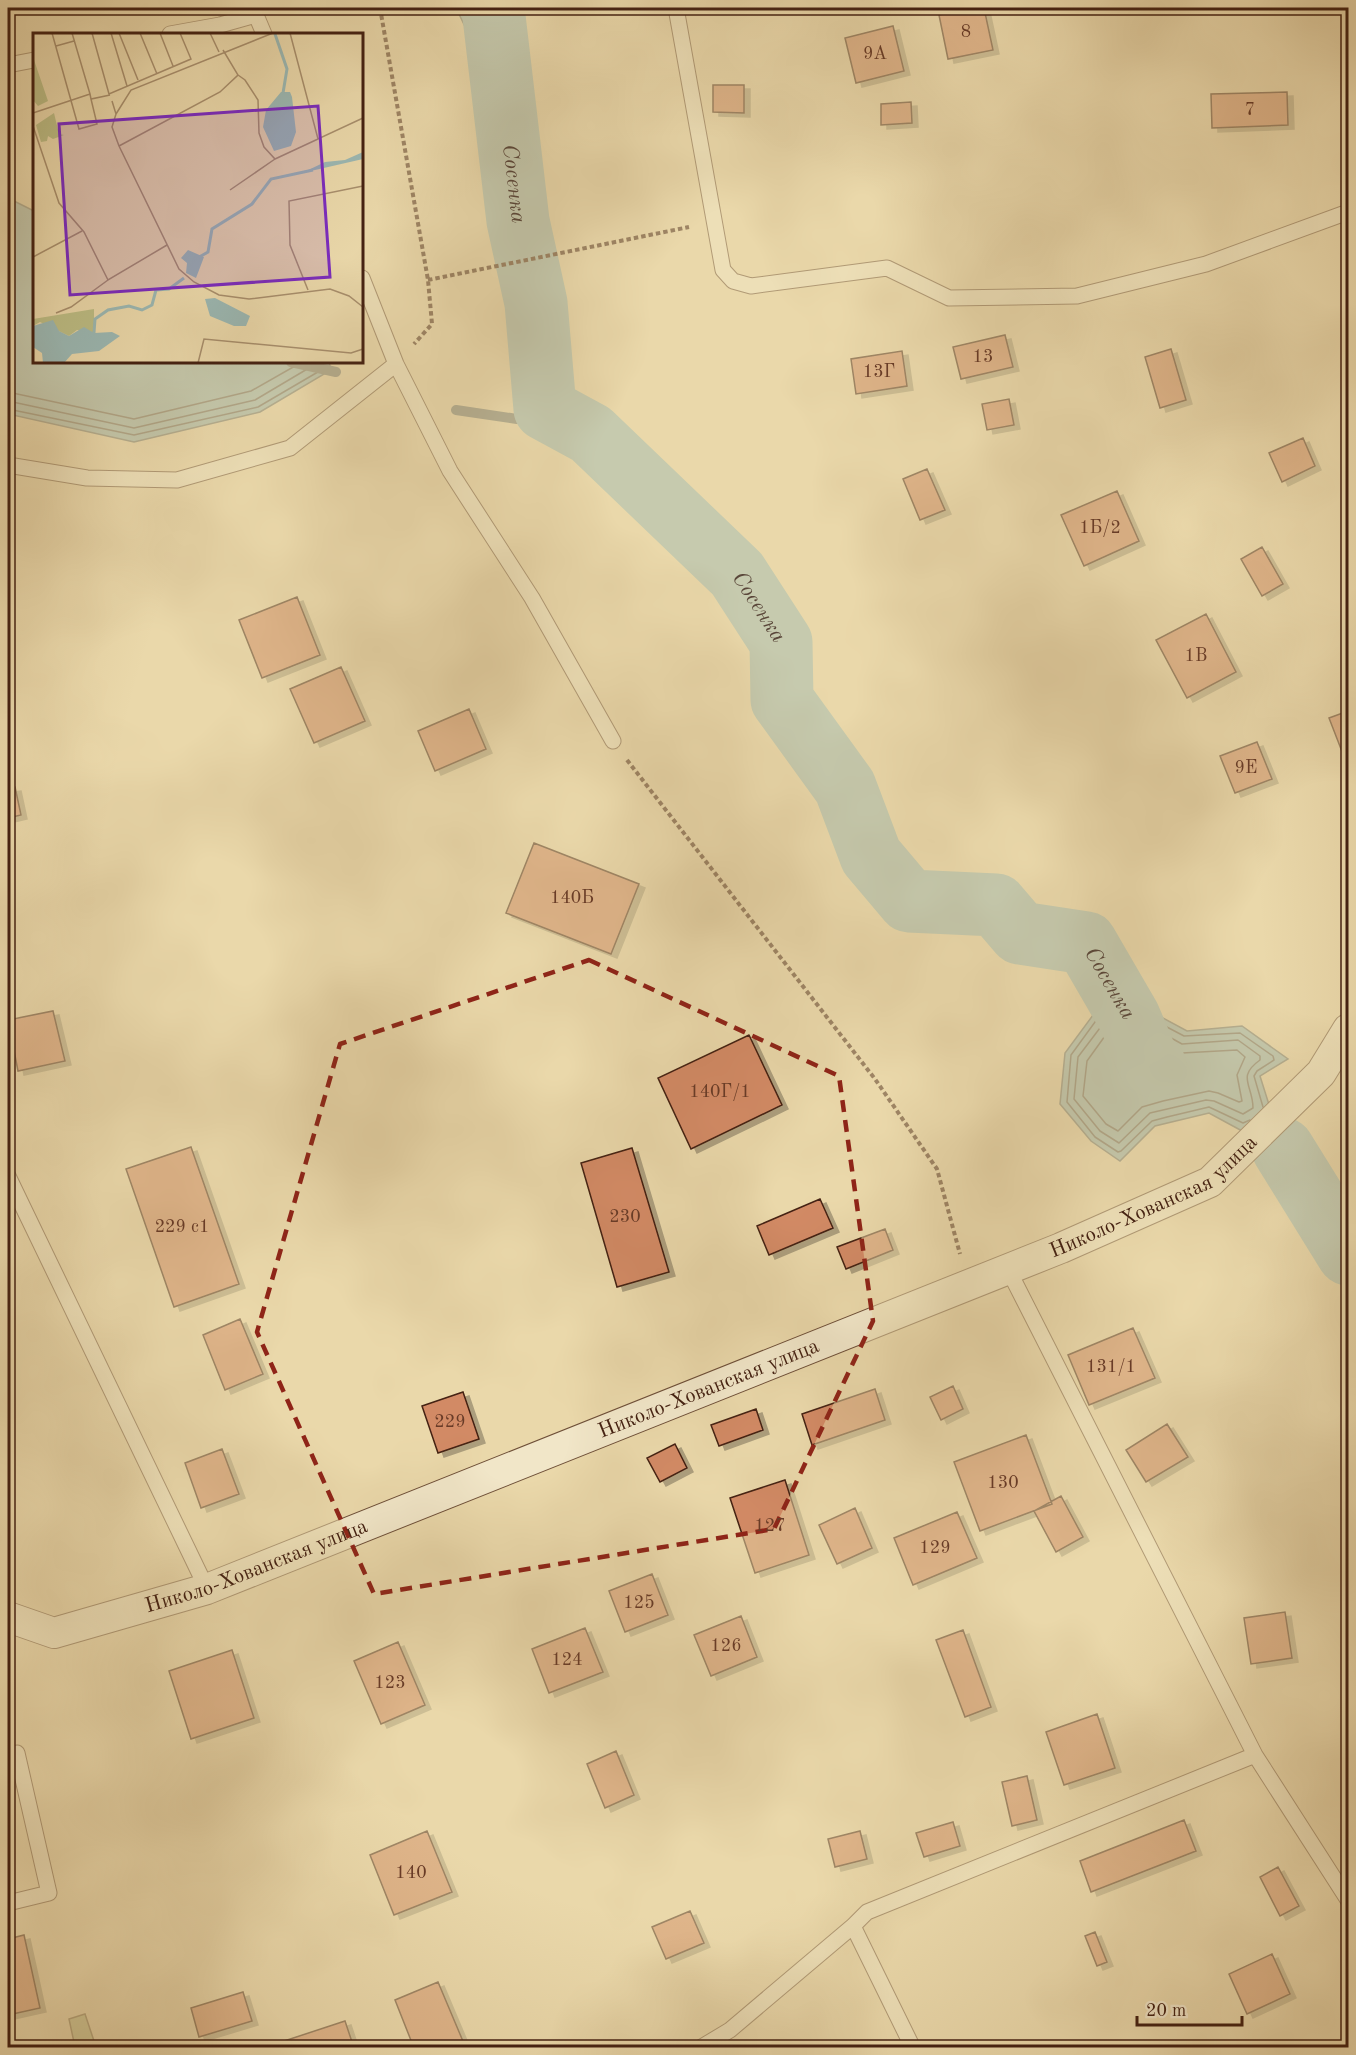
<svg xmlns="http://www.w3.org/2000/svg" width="1356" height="2055" font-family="'Old Standard TT',serif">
<defs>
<filter id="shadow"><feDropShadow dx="6" dy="4" stdDeviation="0" flood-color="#0004"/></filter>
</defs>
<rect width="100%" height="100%" fill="#ead8aa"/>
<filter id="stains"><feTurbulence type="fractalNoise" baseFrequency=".00333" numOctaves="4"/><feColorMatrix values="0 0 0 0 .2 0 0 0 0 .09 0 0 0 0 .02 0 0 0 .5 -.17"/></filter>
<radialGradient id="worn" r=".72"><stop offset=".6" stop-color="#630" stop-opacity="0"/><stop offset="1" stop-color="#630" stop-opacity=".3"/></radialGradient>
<path fill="#bcbd85" stroke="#806f4c" stroke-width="1.5" d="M85,2014L96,2047H75L69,2019Z"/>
<path fill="#9bb8b3" stroke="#787c73" stroke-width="1.5" d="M456,8H512L516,33L514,66L517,165L493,140L476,49Z
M8,198L34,211V362H329L331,370L260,412L134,442L8,414Z
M1125,983L1150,1011L1187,1031L1242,1026L1288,1059L1260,1076L1271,1111L1244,1132L1209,1113L1155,1126L1120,1161L1091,1141L1060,1104L1065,1053L1099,1007Z"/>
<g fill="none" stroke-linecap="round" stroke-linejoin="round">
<path stroke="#706c62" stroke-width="1.5" d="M463,8L482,48L498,136L507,145L510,142L508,66L510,33L506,8
M471,8L489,45L495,76L498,79L501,76L502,33L499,8
M8,392L134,419L251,391L302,362
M8,401L134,428L255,400L314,365L316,362
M8,409L134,435L258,407L323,369V362
M1123,1003L1142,1022L1182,1044L1238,1040L1260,1056V1060C1236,1077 1253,1085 1253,1108L1243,1114L1214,1101L1206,1100L1150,1113L1119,1143L1100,1131L1074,1099L1078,1057L1109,1016Z
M1122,1016L1138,1031L1182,1053L1237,1050L1245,1057L1237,1075L1242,1101L1239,1102L1218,1093L1209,1091L1163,1101L1142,1107L1118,1131L1106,1124L1083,1096L1087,1061L1115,1022Z
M1250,1120L1243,1123L1209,1107L1167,1117L1152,1121L1121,1151L1118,1152L1095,1137L1067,1102L1071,1055L1103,1011L1125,993L1146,1016L1184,1036L1240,1033L1273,1056L1274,1060L1257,1071L1254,1076L1263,1107"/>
<path stroke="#787c73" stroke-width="10" d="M291,362L336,372
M456,410L517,419L545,409"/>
<g stroke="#9bb8b3" stroke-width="63">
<path id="s1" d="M493,8L518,221L536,303L545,409L591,434L737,574L781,642L782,700L845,787L871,856L909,901L996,905L1020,933L1086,943L1129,1017L1149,1064L1155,1066"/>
<path d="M1283,1149L1348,1254"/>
</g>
</g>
<path fill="#d28a65" stroke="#442112" stroke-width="1.5" filter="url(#shadow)" d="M975,8H984L993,50L948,59L939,15Z
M893,26L904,71L856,83L845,38Z
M713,85H744V113L713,112Z
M1287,92L1288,125L1212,128L1211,94Z
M911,102L912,123L881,125V104Z
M1005,335L1013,367L961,379L953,347Z
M1171,349L1186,400L1160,408L1145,357Z
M902,351L907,386L856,394L851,359Z
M1009,399L1014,425L987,430L982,404Z
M1303,438L1315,466L1282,482L1269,453Z
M927,469L945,510L920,520L903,479Z
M1117,491L1139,541L1084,566L1061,515Z
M1262,547L1283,584L1262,596L1241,559Z
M297,597L320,655L262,678L239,620Z
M1206,614L1236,672L1187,698L1156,640Z
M341,667L365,721L314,743L290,689Z
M469,709L486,749L435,771L418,731Z
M1348,711V767L1329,718Z
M1257,742L1272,779L1235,793L1220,756Z
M15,787L21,815L8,818V788Z
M534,843L639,884L611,954L506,913Z
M53,1011L65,1061L18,1071L8,1020Z
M749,1035L782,1105L691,1149L658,1078Z
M191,1147L239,1284L174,1307L126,1169Z
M632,1148L669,1272L617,1287L581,1163Z
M820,1199L833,1228L769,1255L757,1226Z
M885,1229L893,1250L846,1269L837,1247Z
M240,1319L263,1374L225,1390L203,1335Z
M1133,1328L1155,1378L1089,1405L1068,1355Z
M953,1386L963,1409L941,1420L930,1397Z
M875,1389L885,1420L812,1445L802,1414Z
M463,1392L479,1439L438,1453L422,1406Z
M756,1409L763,1430L719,1446L711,1425Z
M1167,1424L1188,1457L1146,1482L1126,1450Z
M1026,1435L1052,1504L980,1531L954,1462Z
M675,1444L687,1468L660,1482L647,1458Z
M222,1449L239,1494L201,1508L185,1463Z
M785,1480L809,1555L755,1573L730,1498Z
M1061,1496L1083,1537L1056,1552L1034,1511Z
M855,1508L872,1548L837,1564L819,1525Z
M957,1512L977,1558L913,1585L894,1538Z
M652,1574L668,1615L625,1632L609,1591Z
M1285,1612L1292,1658L1251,1664L1244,1618Z
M741,1616L757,1657L711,1676L694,1635Z
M585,1628L603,1672L549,1693L532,1649Z
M963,1630L991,1707L965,1717L936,1640Z
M398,1642L425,1705L381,1724L354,1661Z
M232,1650L254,1718L191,1739L169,1671Z
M1097,1714L1115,1768L1064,1785L1046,1732Z
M616,1751L634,1795L605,1808L587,1764Z
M1027,1776L1037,1820L1012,1826L1002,1782Z
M1184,1820L1196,1851L1091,1892L1080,1861Z
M953,1822L960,1846L924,1857L916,1833Z
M427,1831L452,1892L394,1915L370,1855Z
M860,1831L867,1859L835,1867L828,1839Z
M1278,1867L1299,1906L1280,1916L1260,1877Z
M690,1911L704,1943L666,1959L652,1927Z
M1095,1932L1107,1962L1097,1966L1085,1936Z
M24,1935L40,2008L8,2015V1939Z
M1272,1954L1290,1994L1247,2014L1229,1974Z
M438,1982L465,2046L414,2048L395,2000Z
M243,1992L252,2021L199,2037L191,2008Z
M345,2021L354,2048H276L275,2044Z"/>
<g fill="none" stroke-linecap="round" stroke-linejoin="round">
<g stroke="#6e4f38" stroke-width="17">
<path id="lane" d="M676,8L723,270L733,281L751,286L887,268L949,298L1077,296L1206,264L1348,212
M256,15L264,34
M170,34L220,25L256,15L254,8
M8,65L34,60
M396,364L450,471L532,598L613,741
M8,465L87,478L177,480L290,448L396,364L362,278
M8,1176L207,1589
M8,1755L17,1753L49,1893L8,1903
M1255,1755L1348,1900
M853,1926L913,2048
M700,2048L730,2030L853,1926L867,1912L1255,1755L1008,1269"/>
</g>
<g stroke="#6e4f38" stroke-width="32">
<g id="street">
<path id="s2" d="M8,1617L54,1633L207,1589L1061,1248L1210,1182L1321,1073L1348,1029"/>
</g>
</g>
<path stroke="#442112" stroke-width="4" stroke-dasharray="4.5 3" stroke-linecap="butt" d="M380,8L428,280L432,324L414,344
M428,280L689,227
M627,760L875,1079L937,1169L960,1254"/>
<use href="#lane" stroke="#f1e6c8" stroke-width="15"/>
<use href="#street" stroke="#f1e6c8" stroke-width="30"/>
</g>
<path d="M0 0H1356V2055H0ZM589,960L839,1076L873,1321L774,1529L374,1594L257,1332L340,1044Z" fill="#ead8aa" fill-opacity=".55" fill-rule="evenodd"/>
<path fill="none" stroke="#8f2418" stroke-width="4.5" stroke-dasharray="12 8" stroke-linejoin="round" d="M589,960L839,1076L873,1321L774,1529L374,1594L257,1332L340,1044Z"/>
<g text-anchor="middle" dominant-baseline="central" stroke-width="4.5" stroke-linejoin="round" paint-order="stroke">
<g font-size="18" fill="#683b27">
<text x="966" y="32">8</text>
<text x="875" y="54">9А</text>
<text x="1250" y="110">7</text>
<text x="983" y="357">13</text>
<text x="879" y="372">13Г</text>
<text x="1100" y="528">1Б/2</text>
<text x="1196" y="656">1В</text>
<text x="1246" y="768">9Е</text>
<text x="572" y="898">140Б</text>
<text x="720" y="1092">140Г/1</text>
<text x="625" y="1217">230</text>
<text x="182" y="1227">229 с1</text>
<text x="1111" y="1367">131/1</text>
<text x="450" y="1422">229</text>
<text x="1003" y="1483">130</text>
<text x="770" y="1526">127</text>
<text x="935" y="1548">129</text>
<text x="639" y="1603">125</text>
<text x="726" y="1646">126</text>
<text x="567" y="1660">124</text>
<text x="390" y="1683">123</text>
<text x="411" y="1873">140</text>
</g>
<g font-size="21" fill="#442112" stroke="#f1e6c8">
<text stroke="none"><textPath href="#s2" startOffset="1234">Николо-Хованская улица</textPath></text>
<text stroke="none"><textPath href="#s2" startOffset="748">Николо-Хованская улица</textPath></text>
<text stroke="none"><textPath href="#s2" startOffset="262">Николо-Хованская улица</textPath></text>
</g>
<g font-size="22" font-style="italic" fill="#5a473a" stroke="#f1e6c8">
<text stroke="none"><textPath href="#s1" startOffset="177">Сосенка</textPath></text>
<text stroke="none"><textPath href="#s1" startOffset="699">Сосенка</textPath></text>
<text stroke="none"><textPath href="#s1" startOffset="1276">Сосенка</textPath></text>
</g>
</g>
<g transform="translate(33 33)">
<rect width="330" height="330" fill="#ead8aa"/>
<path d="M0,24L15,68L5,73L0,67ZM21,80L26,101L31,102L20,106L15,103L14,108L8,109L3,92ZM61,276V300L44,297L36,303L7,289L0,293V286Z" fill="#bcbd85"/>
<path d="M248,59H257L259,64L263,99L258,113L241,118L230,94L233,77ZM330,119V126L269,140L292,129L312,127ZM155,217L171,224L163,245L153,240L154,230L148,225ZM182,265L217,283L213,293H201L177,283L172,266ZM20,287L26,298L36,303L51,294L61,300L79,299L87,303L66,318L39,321L31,330H10L9,320L0,314V293Z" fill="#9bb8b3"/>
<path fill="none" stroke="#9bb8b3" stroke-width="3" d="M242,1L254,36L250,60M161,227L175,219L179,196L219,171L238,146L280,137M52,306L61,300L62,286L75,277L96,273L109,277L119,272L123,257L136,256L151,245"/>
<path fill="none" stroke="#a88f6d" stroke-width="1.5" d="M19,0L46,96L64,91L58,66M39,0L57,61M59,0L76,61L158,26L147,0M78,0L94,53M86,0L105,47M107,0L124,41M127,0L140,33M177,0L186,19M257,0L285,106L330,85M23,13L41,8M205,42L212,47L225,67L226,100L231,114L242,126L285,106M79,68L83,81L79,94L86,113L146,236L161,249L186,262L216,266L297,256L316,263L330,274M0,80L57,61L58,66L77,62M83,81L98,57L240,0M0,93L26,170L51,199L75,247L134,212M86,113L187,59L205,42L190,17M197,157L242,126M0,224L49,198M275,257L257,212L256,168L330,153M23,280L38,274L75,247M165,330L171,306L318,320L330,316"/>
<path fill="#7b2cbf" fill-opacity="0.15" stroke="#7b2cbf" stroke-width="3" d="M285,73L297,244L37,262L26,91Z"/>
<rect width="330" height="330" fill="none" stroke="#442112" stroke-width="3"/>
</g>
<rect width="1356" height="2055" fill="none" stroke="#ead8aa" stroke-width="30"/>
<rect x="9" y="9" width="1338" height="2037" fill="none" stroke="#442112" stroke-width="3"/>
<rect x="15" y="15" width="1326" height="2025" fill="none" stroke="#442112" stroke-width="1.5"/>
<path d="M1137 2016v9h105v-9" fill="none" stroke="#442112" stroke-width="3"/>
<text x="1146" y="2016" font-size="18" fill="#442112" stroke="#f1e6c8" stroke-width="4.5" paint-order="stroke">20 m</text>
<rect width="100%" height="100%" filter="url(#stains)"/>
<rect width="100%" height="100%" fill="url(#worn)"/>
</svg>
